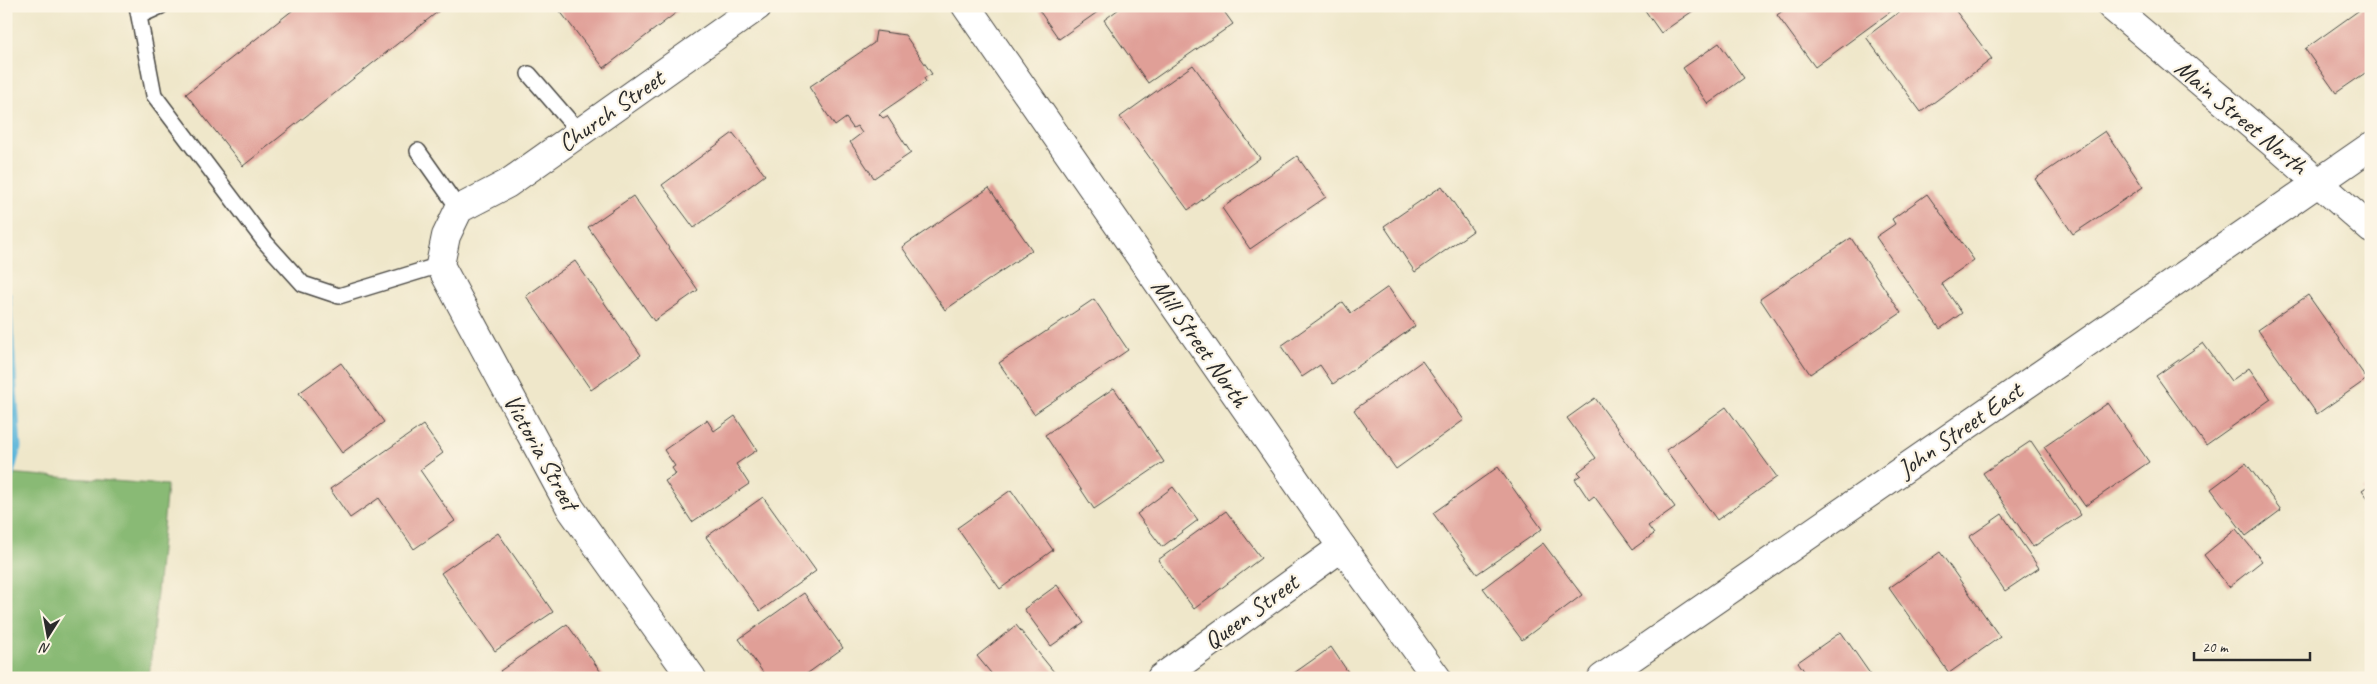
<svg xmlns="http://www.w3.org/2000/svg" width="2377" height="684" font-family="Caveat,sans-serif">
<rect width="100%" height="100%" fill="#fcf5e5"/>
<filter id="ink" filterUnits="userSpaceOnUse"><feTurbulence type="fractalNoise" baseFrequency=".02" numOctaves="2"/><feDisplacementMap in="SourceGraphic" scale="10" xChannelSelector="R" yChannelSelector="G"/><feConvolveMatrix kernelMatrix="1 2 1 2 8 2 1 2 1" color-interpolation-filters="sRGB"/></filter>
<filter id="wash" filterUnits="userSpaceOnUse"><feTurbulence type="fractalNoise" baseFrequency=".0096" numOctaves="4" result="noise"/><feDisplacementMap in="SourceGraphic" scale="20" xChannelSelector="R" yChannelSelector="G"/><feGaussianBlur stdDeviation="1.12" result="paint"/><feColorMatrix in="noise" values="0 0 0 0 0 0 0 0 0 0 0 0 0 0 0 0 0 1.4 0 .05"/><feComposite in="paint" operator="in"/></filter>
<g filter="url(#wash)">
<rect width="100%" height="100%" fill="#efe7ca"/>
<path fill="#89ba74" stroke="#5a7250" d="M6,473L167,485L149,678H6Z"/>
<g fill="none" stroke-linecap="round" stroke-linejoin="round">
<path stroke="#5db6da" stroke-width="11" d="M6,296L16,447L6,484"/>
</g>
<g id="blocks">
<path fill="#e09f97" d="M298,6H445L243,166L186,94Z
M556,6H685L604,68Z
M1036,6H1106L1059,39Z
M1123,6H1220L1233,24L1148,83L1104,20Z
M1642,6H1700L1661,33Z
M1789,6H1898L1815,67L1777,15Z
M1907,6H1952L1992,59L1921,112L1866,37Z
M2365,6H2371V69L2336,93L2305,49Z
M876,31L905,35L932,74L924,78L926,82L879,114L883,118L887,116L911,153L874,178L850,142L862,133L857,126L853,128L846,118L835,126L809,87L874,43Z
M1719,43L1744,78L1708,104L1683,68Z
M1193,65L1260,158L1188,210L1120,117Z
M2105,131L2143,187L2073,234L2035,179Z
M733,133L765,175L694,228L662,185Z
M1297,156L1326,197L1250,249L1222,208Z
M1442,186L1473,231L1415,272L1384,226Z
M989,188L1032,250L945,310L902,247Z
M1927,194L1974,260L1941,283L1962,313L1940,329L1876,237L1895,224L1892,219Z
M633,196L698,290L654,321L588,227Z
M1851,238L1901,313L1810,374L1760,299Z
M575,261L641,355L591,390L526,296Z
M1388,287L1415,326L1333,384L1320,365L1302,377L1281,346L1343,302L1351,313Z
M2308,295L2367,379L2317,414L2258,330Z
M1094,299L1128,350L1034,414L999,363Z
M2203,343L2231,381L2249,368L2271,399L2206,445L2156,376Z
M1422,361L1464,420L1396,469L1354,410Z
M341,363L384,422L342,453L299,393Z
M1114,388L1164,462L1094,509L1045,435Z
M1595,398L1675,507L1648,526L1654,534L1633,549L1594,496L1589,500L1575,479L1581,475L1578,472L1596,458L1567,418Z
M2108,403L2149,462L2085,506L2044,447Z
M1726,407L1777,477L1717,520L1666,450Z
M735,416L757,450L736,464L749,484L692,522L665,481L676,474L672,468L675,466L664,450L707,420L714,431Z
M423,425L443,453L420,470L455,521L414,549L379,498L350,518L330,489Z
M2031,441L2081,515L2033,547L1983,473Z
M2246,463L2281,510L2246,536L2211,489Z
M1498,467L1542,529L1477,574L1433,513Z
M2371,484V502L2362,490Z
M1173,487L1198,520L1162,547L1137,514Z
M1011,490L1053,550L1000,589L957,528Z
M763,497L816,571L760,611L706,537Z
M1226,511L1261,558L1194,609L1158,560Z
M2002,514L2039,568L2005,591L1969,537Z
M2236,529L2262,561L2229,587L2204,555Z
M498,533L553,612L495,651L441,573Z
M1543,543L1582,595L1522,640L1483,588Z
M1940,552L2000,637L1949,673L1889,588Z
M1057,585L1084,623L1051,646L1024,609Z
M804,593L843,648L801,678H767L739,639Z
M567,624L605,678H505L500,671Z
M1016,625L1054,672L1047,678H995L977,656Z
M1841,632L1873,678H1809L1798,662Z
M1331,647L1352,678H1287Z"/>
</g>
</g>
<g filter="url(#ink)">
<use href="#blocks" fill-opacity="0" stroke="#484743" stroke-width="1"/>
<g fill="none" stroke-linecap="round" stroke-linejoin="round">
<g stroke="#484743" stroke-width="18">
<path id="lane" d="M137,6L154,95L265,242L303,284L339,296L440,265
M139,16L161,6
M529,74L580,133
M418,151L459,209"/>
</g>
<g stroke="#484743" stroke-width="30">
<path id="street" d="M692,678L571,509L440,265L446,236L459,209L507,184L758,6
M1161,678L1342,547
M1602,678L2371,146"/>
</g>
<g stroke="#484743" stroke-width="30">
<path id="secondary" d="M966,6L1342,547L1437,678
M2111,6L2280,149L2371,229"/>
</g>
<use href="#lane" stroke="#fff" stroke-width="15"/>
<use href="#street" stroke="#fff" stroke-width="28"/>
<use href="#secondary" stroke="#fff" stroke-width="28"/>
</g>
</g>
<g text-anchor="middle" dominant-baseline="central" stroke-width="4.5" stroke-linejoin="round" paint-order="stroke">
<g font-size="25" fill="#2b2b2b" stroke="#fcf5e5">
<text transform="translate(611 111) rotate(-35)">Church Street</text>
<text transform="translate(2241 117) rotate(40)">Main Street North</text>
<text transform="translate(1200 343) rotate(55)">Mill Street North</text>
<text transform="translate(1960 430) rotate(-35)">John Street East</text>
<text transform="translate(541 452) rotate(61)">Victoria Street</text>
<text transform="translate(1251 612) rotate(-36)">Queen Street</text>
</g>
</g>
<rect width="2377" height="684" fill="none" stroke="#fcf5e5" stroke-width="25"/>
<g transform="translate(48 636) rotate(191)" stroke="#fcf5e5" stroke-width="4" paint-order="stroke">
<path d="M0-4L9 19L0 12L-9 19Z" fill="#2b2b2b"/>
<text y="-8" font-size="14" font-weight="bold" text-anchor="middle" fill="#2b2b2b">N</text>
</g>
<path d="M2194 652v8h116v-8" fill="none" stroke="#2b2b2b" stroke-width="2.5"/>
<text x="2202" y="652" font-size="15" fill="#2b2b2b" stroke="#fcf5e5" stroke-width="4" paint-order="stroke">20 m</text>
</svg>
